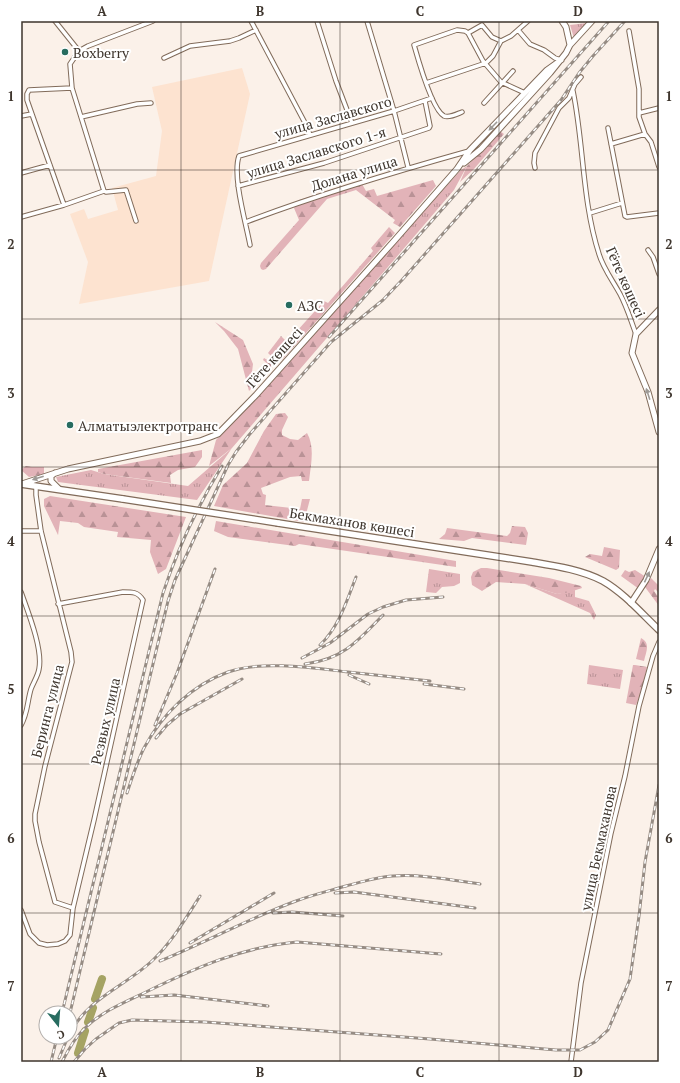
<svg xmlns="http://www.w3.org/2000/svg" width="680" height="1083" font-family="'PT Serif',serif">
<defs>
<pattern id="grass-tufts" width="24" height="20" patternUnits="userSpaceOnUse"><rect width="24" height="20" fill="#e2b3b8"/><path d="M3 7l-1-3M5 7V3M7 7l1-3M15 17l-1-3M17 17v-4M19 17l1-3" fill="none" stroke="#b99296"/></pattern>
<pattern id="forest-firs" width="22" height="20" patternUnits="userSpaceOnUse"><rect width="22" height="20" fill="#e2b3b8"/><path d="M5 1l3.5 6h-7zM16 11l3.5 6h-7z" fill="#b99296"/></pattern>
</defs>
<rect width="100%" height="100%" fill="#fbf1e9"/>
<path fill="#fde3d0" d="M242,68L250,94L209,281L79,304L88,262L70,214L84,209L88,219L118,210L112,188L156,176L162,131L152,87Z"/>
<path fill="url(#grass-tufts)" d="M587,23L574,38L570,25Z
M467,166L454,190L400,253L399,238L461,170Z
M232,448L197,500L58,482L56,477L91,470L104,474L188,486Z
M429,569L460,574V583L454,586L442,587L436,593L426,592Z
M525,584L557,594L575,590V597L589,601L596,615L594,620L590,613Z
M589,665L623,670L620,689L587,684Z"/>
<path fill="url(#forest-firs)" d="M500,131L504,134L474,169L460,182L467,166Z
M433,180L436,186L400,227L393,223L395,220L356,190L327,199L266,269L263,270L261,269L260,266L261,263L299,220L294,208L299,200L355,182L362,184L366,191L374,189L377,196Z
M389,227L395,233L282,360L277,357L271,365V367L249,391L238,349L224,331L215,322L243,340L253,364L252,372L248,379L253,383L269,366V365L263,360L264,358L269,361L272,357L268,353L281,336L287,342L324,301L328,303L373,251L371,248Z
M399,238L400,253L232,448L209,466L216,440Z
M285,413L288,417L282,430V435L290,439L298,440L307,433C315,447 311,464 309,481H302L301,476L290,477L261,488L263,494L266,495L265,505L300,509L302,499H310L304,522L214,506L223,485L247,463L264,431L276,414Z
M202,450V457L195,467L178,470L170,475L171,483L104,474L98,472V469Z
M26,466L32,467H44V474L29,477L21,470Z
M50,496L186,517L166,569L158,574L150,552L151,540L117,537L118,532L84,527L78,523L60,521L58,535L44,506V499Z
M216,521L456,561V567L299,544L295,546L228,537L214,531Z
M512,526L525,527L528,533L526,545L472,538L464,541L439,539L445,534L447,528L507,536L510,533Z
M604,547L620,550L619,568L616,570L585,557L590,554L602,556Z
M481,568H487L549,578L581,586L582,588L570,592L557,594L525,584L496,582L482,591L472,585L471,577L473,572Z
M625,570L629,572L635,570L646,577L639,589L621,576Z
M651,578L659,586V593L655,589L654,591L659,598V606L645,587Z
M641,638C651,643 646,652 644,661L636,659Z
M633,665H635L647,667L642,690L636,705L626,703Z"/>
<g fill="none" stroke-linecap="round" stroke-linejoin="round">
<path stroke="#a5a363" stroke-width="8" d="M95,999L102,979
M88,1022L93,1008
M78,1053L85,1031"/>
<g stroke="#816b5a" stroke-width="5.5">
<path id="street" d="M55,21L79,51
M251,21L304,121L310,135
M317,21L336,81L352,123
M367,21L394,111L408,167
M518,30L530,44L544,50L555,58L561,60
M629,31L639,89V117L645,134L651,142L659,167
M468,33L482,25L492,37L501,41
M164,58L190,46L230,41L239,38L256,30
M426,83L486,63L493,56L501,41L511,36L528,21
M573,91C584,145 582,201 599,254C603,268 613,281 620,294C627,307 631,321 636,334
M484,103L513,71
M462,112C457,114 450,118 444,116C432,110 418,59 414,45L457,30L465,31L468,33L483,61L501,82L525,93
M639,113L659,108
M21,116L32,114
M81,117L137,104L151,103
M608,128L625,216L627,217L659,213
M611,144L645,134
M535,168L534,163L535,153L559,108L569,98L575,84L581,77
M21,173L50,165
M238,186L324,163L429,128L430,126L425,101
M64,205L27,100V94L29,90L72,88
M590,213L622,203
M21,217L64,205L104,191
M136,221L126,190L106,192L104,191L72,88L70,64L79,51L88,46L153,21
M246,222C319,194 394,172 469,151
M250,245C246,223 232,176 239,156L394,111L432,98
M648,250L653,257L659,274
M36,487V495L41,531L71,652L72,662L45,766L35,814V821L39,842L55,902L73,908
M21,531H41
M21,592C28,612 43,649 39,669C38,676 33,683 31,689C27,702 28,713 21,725
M21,910L30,934L39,943L47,945L58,944L65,941L70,935L73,908L94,820L143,600C138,592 133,592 123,592L58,604
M571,1062L581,983L611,833L625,776L639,706L653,656L659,642"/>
</g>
<g stroke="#816b5a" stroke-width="7">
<path id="secondary" d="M570,45L592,21
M464,163L481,149L550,73L566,53L570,45L566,27L562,21
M659,310L636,334L632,353L648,392L659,432
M55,473L51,476V481L59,489
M22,484L68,469L200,441L218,434L256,395L394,241L457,169L470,150L547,70L561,60
M631,603L646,580L659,549"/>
</g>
<g stroke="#816b5a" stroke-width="8">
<path id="primary" d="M21,484L123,499
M278,523L532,562C556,566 582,570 603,581C624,593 642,614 659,630"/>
</g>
<use href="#street" stroke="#fff" stroke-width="3.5"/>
<use href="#secondary" stroke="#fff" stroke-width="5"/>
<use href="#primary" stroke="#fff" stroke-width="5.5"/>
<g stroke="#968c84" stroke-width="3">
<path id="rail" d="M329,337L609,21
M320,645C339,627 347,600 356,577
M302,658L330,643L368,614L383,607L406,600L443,597
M305,664C343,659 358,641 383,615
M349,675L369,684
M424,684L464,689
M155,725L177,673L215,569
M156,738L167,725L180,714L242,679
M127,793C132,778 137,762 144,748C162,714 192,685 228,672C261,660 314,668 348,672C376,675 403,678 430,681
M335,893L354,892L475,908
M273,913L292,912L343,916
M190,943L274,893
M160,961C206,942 250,918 296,901C312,895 329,891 346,886C361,882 377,877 393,876C422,874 452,880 480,884
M141,997L174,995L268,1006
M62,1013L163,593C178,548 197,507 222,466
M70,1013L168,601L175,580L228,465L236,452L249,435L331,342L383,300L402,280L561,100L579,73L593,56L625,21
M70,1033C88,998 126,986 153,960C172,942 186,918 200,896
M59,1058L68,1037
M51,1062L57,1037
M62,1062C68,1050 76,1036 86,1027C103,1011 125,1002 146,992C195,968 242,947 297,942L441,954
M74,1062L85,1049L96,1039L119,1023L132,1020L205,1022L430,1039L556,1050H580L595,1042L608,1030L630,979L639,916L645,862L659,785"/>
</g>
<use href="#rail" stroke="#fff" stroke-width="1.5" stroke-dasharray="4.5" stroke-linecap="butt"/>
<g stroke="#816b5a" stroke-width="8" stroke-linecap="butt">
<path id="primary-bridge" d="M123,499L278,523"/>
</g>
<use href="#primary-bridge" stroke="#fff" stroke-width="5.5"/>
</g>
<defs><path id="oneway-solid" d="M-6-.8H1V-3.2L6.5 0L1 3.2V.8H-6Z"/></defs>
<g fill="#9e9a96">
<use href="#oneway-solid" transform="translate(493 126) rotate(134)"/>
<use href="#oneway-solid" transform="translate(648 394) rotate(-108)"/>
<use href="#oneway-solid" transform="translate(38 478) rotate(162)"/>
<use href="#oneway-solid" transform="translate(647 577) rotate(-65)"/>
</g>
<path fill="none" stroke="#3e352d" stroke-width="1" stroke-opacity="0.55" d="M181,21V1062M340,21V1062M499,21V1062M21,170H659M21,319H659M21,467H659M21,616H659M21,764H659M21,913H659"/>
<g fill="#276c60" stroke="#fff" stroke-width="1.5">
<circle cx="65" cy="52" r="4"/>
<circle cx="289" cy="305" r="4"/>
<circle cx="70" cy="425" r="4"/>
</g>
<g text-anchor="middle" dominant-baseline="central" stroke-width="4" stroke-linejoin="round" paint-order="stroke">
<g font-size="14" fill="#3e352d" stroke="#fff" text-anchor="start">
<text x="73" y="52">Boxberry</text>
<text x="297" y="305">АЗС</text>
<text x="78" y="425">Алматыэлектротранс</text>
</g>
<g font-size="14" fill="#3e352d" stroke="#fff">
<text transform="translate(333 117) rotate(-16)">улица Заславского</text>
<text transform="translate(316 152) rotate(-17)">улица Заславского 1-я</text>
<text transform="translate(354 173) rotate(-17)">Долана улица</text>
<text transform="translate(626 282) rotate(66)">Гёте көшесі</text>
<text transform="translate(274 357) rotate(-48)">Гёте көшесі</text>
<text transform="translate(352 522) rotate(9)">Бекмаханов көшесі</text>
<text transform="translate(47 711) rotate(-76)">Беринга улица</text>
<text transform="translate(105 721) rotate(-77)">Резвых улица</text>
<text transform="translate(598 848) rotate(-78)">улица Бекмаханова</text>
</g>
</g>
<rect width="680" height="1083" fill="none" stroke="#ffffff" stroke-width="44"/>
<g transform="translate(58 1025) rotate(163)"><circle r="19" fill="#ffffff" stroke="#b2aeab"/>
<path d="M0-3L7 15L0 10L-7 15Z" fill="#276c60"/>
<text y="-6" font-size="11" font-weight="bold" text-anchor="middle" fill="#3e352d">С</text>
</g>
<rect x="22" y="22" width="636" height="1039" fill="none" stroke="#3e352d" stroke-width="1.5"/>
<g font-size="13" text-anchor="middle" font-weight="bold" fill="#3e352d">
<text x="102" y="16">A</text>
<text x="260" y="16">B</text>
<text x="420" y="16">C</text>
<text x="578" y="16">D</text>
<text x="11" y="101">1</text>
<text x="669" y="101">1</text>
<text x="11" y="249">2</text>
<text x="669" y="249">2</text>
<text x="11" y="398">3</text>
<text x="669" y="398">3</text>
<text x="11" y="546">4</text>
<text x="669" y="546">4</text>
<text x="11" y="694">5</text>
<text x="669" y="694">5</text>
<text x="11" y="843">6</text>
<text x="669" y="843">6</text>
<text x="11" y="991">7</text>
<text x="669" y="991">7</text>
<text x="102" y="1077">A</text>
<text x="260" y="1077">B</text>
<text x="420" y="1077">C</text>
<text x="578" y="1077">D</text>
</g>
</svg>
